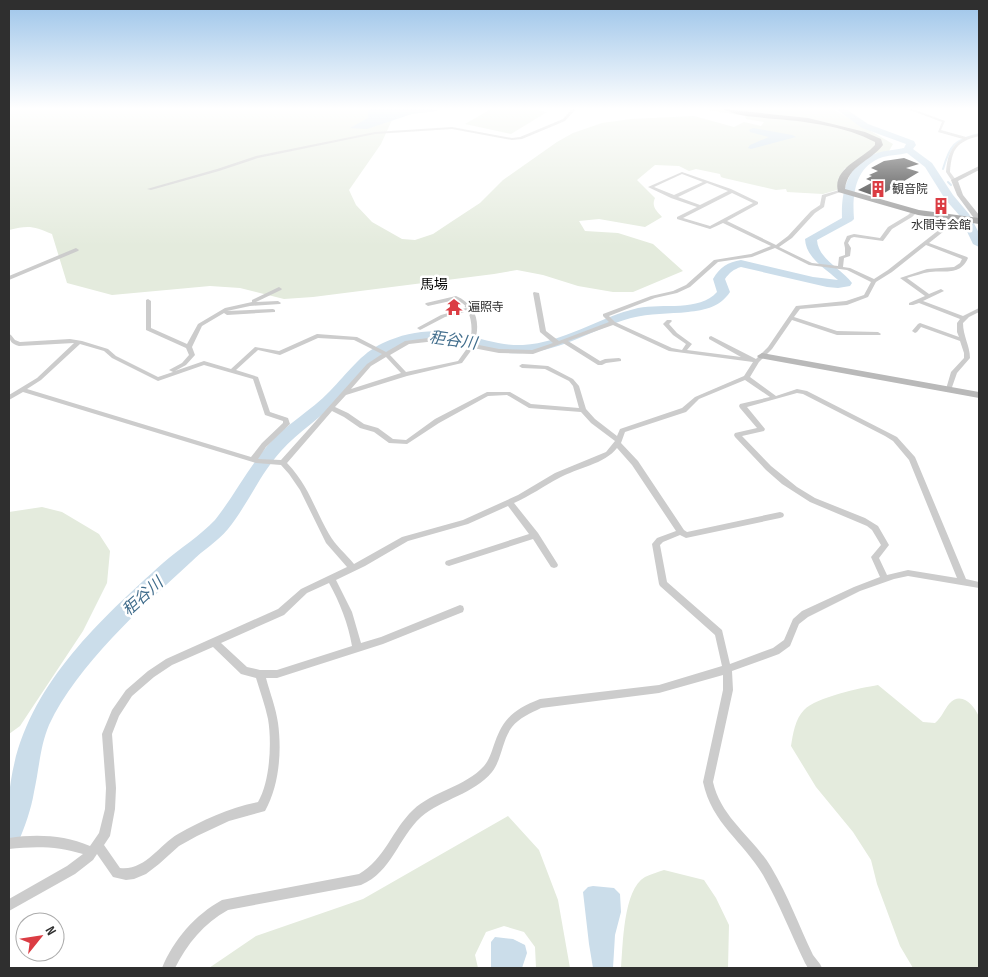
<svg xmlns="http://www.w3.org/2000/svg" width="988" height="977" font-family="'Sofia Sans Condensed','Noto Sans JP',sans-serif">
<rect width="100%" height="100%" fill="#fff"/>
<path fill="#e4ebdd" d="M9,109H397L381,144L349,190L356,205L372,222L402,239L415,240L433,234L451,222L480,203L503,180L557,142L573,133L602,123L631,119L694,116L734,127L744,122L761,126L764,122L746,119L745,116L701,109H833L893,144L889,151L873,154L856,167L845,168L840,177L837,190L823,194L787,192L786,189L776,190L724,178L721,177L720,174L696,169L689,171L679,166L655,165L637,180L655,198C651,207 657,211 662,217L645,227L599,219L579,221L585,231L618,233L653,244L683,271L633,292H613L578,286L543,275L517,270L494,274L313,297L284,299L240,288L210,286L112,295L67,283L52,234C34,226 28,225 9,230Z
M491,109H533L547,112L511,134L465,124Z
M42,507L62,512L99,534L110,551L107,583L83,631L20,726L9,734V512Z
M878,685L923,722L935,723C942,717 944,710 949,704C961,690 975,706 979,717V968H913L900,946L877,884L871,860L853,832L816,787L791,746C793,734 795,719 804,710C817,697 860,688 878,685Z
M508,816L539,850L558,900L570,968H536L535,947L524,932L504,926L486,932L475,955L478,968H209L256,936L363,899Z
M664,870L704,880L716,898L729,925L728,968H621C623,946 623,889 645,877C651,874 658,872 664,870Z"/>
<path fill="#cbddea" d="M368,109H434L438,111L412,114L367,129L350,128L368,118Z
M753,128L792,135L796,137L751,149L748,148L750,145L769,137L750,132L749,130Z
M593,886L614,888L620,894L621,912L615,935L613,968H593L589,944L583,892L588,887Z
M495,937L513,939L525,945L527,953L522,968H491V942Z"/>
<g fill="none" stroke-linecap="round" stroke-linejoin="round">
<path stroke="#cbddea" stroke-width="2" d="M943,169C950,145 954,140 979,134
M948,182L951,185"/>
<path fill="#cbddea" fill-rule="evenodd" d="M836,109H846L868,124L914,141L916,145L913,149L932,163L953,195L969,214L979,233V247L973,244L959,215L945,199L925,167L907,153C899,155 891,155 883,157C855,166 852,194 854,219L852,221L817,240C818,259 842,269 852,283L850,286L838,288L827,287L741,267C734,269 729,273 725,279L730,292C720,307 705,310 688,312C669,314 650,313 631,318C595,328 562,351 523,353C475,356 443,325 393,349C371,359 357,381 341,398C322,417 299,431 281,451C260,474 248,504 228,529C217,542 203,550 191,562C143,606 77,665 49,725C40,746 39,770 34,792C31,810 25,826 18,843L9,847C9,831 7,814 9,797C17,696 92,627 163,563C180,548 200,536 215,520C234,496 248,468 268,445C286,424 311,411 330,391C347,374 361,353 383,343C409,331 436,328 464,335C483,339 503,346 523,345C563,343 599,317 638,308C663,303 699,312 717,292L713,279C720,267 728,262 741,260L813,277L838,280C825,268 806,258 805,239L842,218C841,190 848,163 877,153C886,150 895,150 904,148L906,144L862,128Z"/>
</g>
<path fill="#161616" d="M904,158L919,164L906,168L919,172L881,195L875,193L872,195L858,190L873,182L866,179L872,176L869,175L878,171L871,168L884,161Z"/>
<g fill="none" stroke-linecap="round" stroke-linejoin="round">
<path fill="#ccc" fill-rule="evenodd" d="M572,109H576L565,121L522,139L512,140L452,129L375,134L258,158L219,171L151,190L147,189L217,169L256,156L375,132L452,127L512,138L520,137L563,119Z
M907,109H913L945,121L941,130L966,137L979,134V136C956,142 952,149 950,172L956,180V181H952L946,172C947,158 950,146 963,139L938,132L942,122Z
M682,172L731,189L758,202V204L727,221L776,245L788,236L811,211L820,205L822,195L843,189V191L826,197L824,207L815,213L792,238L779,247L812,263L838,266L839,257L845,255V248L844,243L847,236L854,234L880,238L888,227L908,215L913,210H917V212L912,217L892,229L883,241L854,237L851,238L848,243L851,248L850,256L844,258L843,267L850,268L874,279L888,270L954,218H958V220L929,243L967,257L968,258C960,276 946,270 930,272C922,273 915,276 907,278L929,294L941,289L944,291L923,301L963,316L979,308V312L969,317L963,323C963,336 970,346 970,358L957,373L951,390H947L946,389L951,372L964,358V353L960,341L921,327L917,332L915,333L912,331L918,324L920,323L959,337L957,332V323L960,319L919,303L913,305H909V303L925,296L900,278L927,269L954,267L960,263L962,259L926,245L892,272L876,282L868,297L847,305L800,309L794,317L837,331L878,332L881,334L880,335H837L792,320L772,349L759,362L750,377L776,396L797,389L807,391L897,437L915,457L966,579L979,582V588L908,576L894,579L860,591L808,617L799,624L790,646L779,654L732,671L733,690L713,782C721,818 753,837 771,867C788,895 799,926 813,955L820,964L822,968H808L805,963C791,934 779,903 763,875C743,841 712,824 703,782L723,690V675L659,693L541,708C531,713 519,718 512,727C502,740 502,759 492,772C474,794 442,799 421,817C398,838 392,872 361,885L228,910C204,923 187,944 175,968H162C174,939 195,915 222,900L359,874C385,859 392,830 413,810C433,791 465,787 484,766C490,759 492,750 495,742C504,717 515,709 540,699L659,685L722,666L715,635L660,586L659,584L652,544L657,538L676,531L632,465L617,448C605,464 577,468 559,478C544,486 530,496 514,503L538,533L557,563L558,565L557,567L554,568L551,567L533,539L449,566L446,565L445,563L446,561L529,534L508,506L468,524L408,541L365,566L336,580L352,612L361,643L381,637L460,605L463,606L464,609L463,612L383,644L277,678H266C270,693 276,708 278,723C282,752 279,786 265,811L229,821L197,836L179,846L159,864L146,874L134,879L126,880L113,877L97,854L93,860L75,874L9,911V899L67,866L83,854C58,846 34,846 9,849V838C36,834 64,835 90,846L99,833L105,809L106,788L102,734L112,710L126,690L148,671L166,659L278,609L301,589L347,567L326,543L300,490L289,474L281,465L256,463L23,392L9,400V395L37,378L74,343L19,346C12,344 9,341 9,334L11,335L15,340L20,342L70,339L82,341L108,349L116,356L158,377L173,372L169,370L182,363L189,355L186,348L146,330V300L148,299L151,301V328L187,344L198,324L225,308L252,302V300L279,287L282,289L281,290L256,302L278,301L281,303L280,304L250,306L227,311L273,309L275,310V312L227,315L224,313L202,326L192,347L195,355L186,365L175,371L204,361L231,369L255,347L279,351L317,334L357,337L386,352L405,341L436,337L469,343C473,332 472,322 468,311L445,317L422,329L420,330L417,328L441,315L466,308L463,304L455,300L428,306L425,304L426,303L456,296C477,305 481,324 474,344L499,349L532,350L553,343L540,332L533,293L534,292L539,293L546,331L559,341L609,322L603,316V314L651,296L673,291L686,285L714,260L751,254L771,246L723,223L710,229L677,219V217L697,207L671,198L648,187ZM682,174L703,182L674,195L654,187ZM707,183L728,191L700,205L678,197ZM732,193L753,203L710,226L683,218ZM775,248L809,265L847,270L871,282L864,295L846,301L796,306L768,347L756,359L711,336L709,337V339L741,357L687,350L692,344L677,333L669,324L672,321L671,320H667L663,324L673,335L686,344L682,350L672,348L615,322L609,316L655,298L677,293L690,287L718,262L752,257ZM613,325L669,351L753,362L744,376L695,397L682,408L620,429L617,436L595,419L586,409L579,386L573,379L548,366L522,364L519,366L522,368L545,369L569,381L573,386L579,408L531,404L510,392H487L435,419L406,440L393,439L378,428L364,424L348,413L335,407L346,395L407,376L462,363L473,348L499,353L533,354L563,343L598,365H602L606,363L621,361V359L619,358L605,359L600,361L568,341ZM318,338L354,340L382,354L367,364L281,460L258,459L266,447L290,424L288,418L270,412L258,377L236,370L258,350L280,355ZM436,341L468,347L458,361L406,372L390,355L409,344ZM80,344L104,351L112,358L158,381L204,365L253,379L265,415L283,421V423L262,443L251,457L27,389L41,380ZM386,357L401,373L351,389L371,366ZM745,380L770,397L740,404L739,406L740,408L757,428L735,433L734,435L735,437L766,470L782,484L810,502L867,526L872,530L881,545L871,557L880,577L854,587L802,611L793,619L784,640L773,648L730,664L722,630L667,582L660,545L663,542L680,535L686,538L780,518L783,517L784,515L783,513L780,512L687,532L684,530L638,461L621,443L625,432L686,412L699,399ZM797,393L803,394L885,436L893,441L909,460L957,578L908,570L887,575L879,558L889,545L878,526L865,518L815,498L797,487L771,466L742,436L764,431L765,429L747,407ZM507,395L529,408L581,412L591,423L615,441L606,452L555,473L518,495L463,520L402,537L354,564C346,554 335,545 329,534C314,508 309,486 287,463L332,411L344,417L360,428L374,432L389,443L407,444L439,423L488,396ZM329,583C340,603 348,623 352,646L277,670H260L247,667L221,643L284,615L307,593ZM213,647L241,674L256,678C260,691 265,705 268,719C272,742 270,782 258,802C231,807 202,820 178,834C159,845 145,871 120,868L104,845L110,836L115,809L116,788L112,734L119,716L132,696L154,677L172,665Z
M76,248L79,250L78,251L9,280V276Z"/>
<path fill="#b9b9b9" fill-rule="evenodd" d="M979,166V170L958,181L963,195L979,215V221H976L957,195L951,180Z
M762,353L979,392V398L759,358L757,356Z"/>
<path fill="#969696" fill-rule="evenodd" d="M723,109L808,118L865,132L881,139L883,145C870,162 848,165 845,189L919,210L979,218V224L918,215L838,192C832,168 863,159 875,145V142C845,126 809,122 776,119C759,117 738,117 723,109Z"/>
</g>
<linearGradient id="sky" x2="0" y2="1"><stop stop-color="#9cc4e9"/><stop offset="0.44" stop-color="#fff"/><stop offset="1" stop-color="#fff" stop-opacity="0"/></linearGradient>
<rect width="988" height="246" fill="url(#sky)"/>
<defs>
<g id="building-bare" transform="scale(1.35)"><path d="M-4-6H4V6H1V3H-1V6H-4ZM-2.5-4.3h1.7v1.8h-1.7ZM.8-4.3h1.7v1.8H.8ZM-2.5-1h1.7V.8h-1.7ZM.8-1h1.7V.8H.8Z" fill="#db3c43" stroke="#fff" stroke-width="2.5" paint-order="stroke"/></g>
<g id="temple-bare" transform="scale(1.35)"><path d="M0-6L5-2H3V0L6.5 2.5H4V6H1.5V3h-3V6H-4V2.5H-6.5L-3 0V-2H-5Z" fill="#db3c43" stroke="#fff" stroke-width="2.5" paint-order="stroke"/></g>
</defs>
<g fill-rule="evenodd">
<use href="#building-bare" x="878" y="189"/>
<use href="#building-bare" x="941" y="206"/>
<use href="#temple-bare" x="454" y="307"/>
</g>
<g text-anchor="middle" dominant-baseline="central" stroke-width="5" stroke-linejoin="round" paint-order="stroke">
<g font-size="12" fill="#2f2f2f" stroke="#fff" text-anchor="start">
<text x="892" y="189">観音院</text>
<text x="941" y="225" text-anchor="middle">水間寺会館</text>
<text x="468" y="307">遍照寺</text>
</g>
<g font-size="14" fill="#000" stroke="#fff">
<text x="434" y="284">馬場</text>
</g>
<g font-size="16" font-style="italic" fill="#416d8c" stroke="#fff">
<text transform="translate(453 341) rotate(8)">秬谷川</text>
<text transform="translate(143 597) rotate(-42)">秬谷川</text>
</g>
</g>
<rect width="988" height="977" fill="none" stroke="#2f2f2f" stroke-width="20"/>
<g transform="translate(40 937) rotate(60)"><circle r="24" fill="#ffffff" stroke="#acacac"/>
<path d="M0-4L9 19L0 12L-9 19Z" fill="#db3c43"/>
<text y="-8" font-size="14" font-weight="bold" text-anchor="middle" fill="#2f2f2f">N</text>
</g>
</svg>
